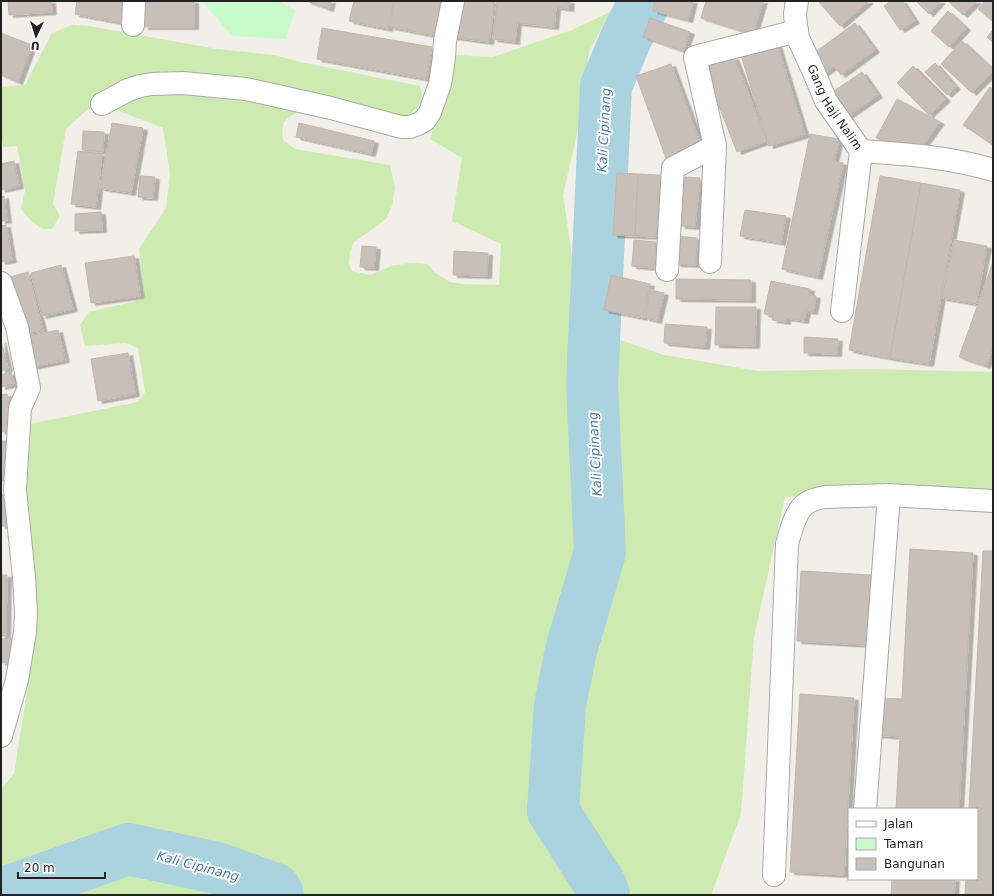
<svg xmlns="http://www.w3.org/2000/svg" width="994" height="896" font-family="'DejaVu Sans',sans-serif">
<defs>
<filter id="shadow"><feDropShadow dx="4.5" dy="2.5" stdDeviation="0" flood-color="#0004"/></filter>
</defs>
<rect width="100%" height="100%" fill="#f2efe9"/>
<path fill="#cdebb0" d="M610,12L589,52L577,134L563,195L575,277L595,331L664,355L758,371L868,369L993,372V498L939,494L785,497L754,637L741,814L711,895H1V789L14,774L35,639L27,565L19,458L30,424L138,402L145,392L138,348L126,343L85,346L80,325L89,312L145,299L139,249L166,208L170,174L163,128L114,109H88L66,129L53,204L60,216L52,229H42L30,220L21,209L25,190L17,146L3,147L1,132V87L25,85L52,33L72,25L89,26L139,35L217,49L274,55L300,62L420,86L423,102L408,116L383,124L298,112C283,121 281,122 283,140L295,149L390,165L395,187L392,206L386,219L373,229L354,242L350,252L349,264L352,271L370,275L380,271L391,266L410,263L428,264L434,272L450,282L462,284L499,285L501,244L452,221L462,158L430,139L455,55L493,57L572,30Z"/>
<path fill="#c8facc" d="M202,1H280V2L295,10L286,39L232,36Z"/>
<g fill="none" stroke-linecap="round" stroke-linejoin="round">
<path stroke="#aad3df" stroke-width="52" d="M1,894L128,849L217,868L275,889L278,895
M604,895L601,886L553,811L560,705L571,650L600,552L592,384L606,86L627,36L645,1"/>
</g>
<path fill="#c7bfb8" stroke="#c4b6ab" filter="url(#shadow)" d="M8,1H51L52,12L9,15Z
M77,1H126L122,23L75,14Z
M143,1H194V27H144Z
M306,1H331L329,9Z
M354,1H394L388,29L349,21Z
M395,1H434L442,3L436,36L390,27Z
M458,1H495L489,42L451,37Z
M497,1H570L569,9L556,7L554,27L517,23L515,42L493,39Z
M655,1H693L688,20L653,11Z
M706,1H763L753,34L701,18Z
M818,1H869L840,26Z
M891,1H902L915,21L900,30L884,6Z
M916,1H941L929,14Z
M948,1H977L963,15Z
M985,1H993V22L978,9Z
M948,11L966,28L949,47L931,31Z
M650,18L690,32L683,51L643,37Z
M855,23L875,50L841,75L834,66L823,74L810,56Z
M322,28L432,47L426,79L317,59Z
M993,30V43L987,37Z
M1,33L32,45L18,82L1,75Z
M776,41L805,135L769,146L740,52Z
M962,41L993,70V72L972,93L941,64Z
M734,57L767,141L737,152L704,68Z
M935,63L956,87L947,95L925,72Z
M671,64L701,145L666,158L636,76Z
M913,66L946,99L929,115L897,83Z
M862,72L878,95L848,116L831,93Z
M990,87L993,89V145L963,125Z
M897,99L940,122L919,151L876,138Z
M112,123L143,128L131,193L100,188Z
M299,123L374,141L371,154L296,137Z
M83,131L104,132L103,152L82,150Z
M810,134L839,139L834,161L843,163L818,277L782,269Z
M78,151L102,154L96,207L71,204Z
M14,161L19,186L1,190V164Z
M617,173L638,174L635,236L613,235Z
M638,174L660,175L656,237L635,236Z
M140,176L155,177L153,198L138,197Z
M880,176L921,183L890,358L849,350Z
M685,177L700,178L695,227L681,226Z
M921,183L960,190L929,364L890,358Z
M4,196L7,221H1V197Z
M745,210L786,216L781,243L740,236Z
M101,212L102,230L75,231V214Z
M6,225L12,260L1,262V226Z
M677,236L697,238L696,265L676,264Z
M634,240L656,242L654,268L632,266Z
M954,240L987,246L976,304L942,298Z
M362,246L376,247L374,268L360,267Z
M454,251L488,253L487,276L453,275Z
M134,256L140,296L91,303L85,263Z
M993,262V346L986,366L959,357Z
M61,265L73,309L42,316L31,273Z
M28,272L43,331L23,334L6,278Z
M611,275L650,284L643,318L604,310Z
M676,279L751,280V300L676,299Z
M771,281L810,289L809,295L816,296L813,312L806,311L804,321L786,318V322L772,320L773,315L764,314Z
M650,290L664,293L657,321L645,318Z
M716,307H756L755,346L715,345Z
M665,324L707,327L705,347L664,343Z
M58,330L65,360L27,368L20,338Z
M804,337L838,339L837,354L804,353Z
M1,340L8,369L1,371Z
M128,353L135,394L98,401L91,359Z
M11,372L14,384L1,387V375Z
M7,394L13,430L1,432V395Z
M1,441H6L4,481H1Z
M11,494L12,526H1V495Z
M910,549L973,553L959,809H896L900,737L876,735L878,698L902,699Z
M983,551H993V895H965L966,879H977V809H969Z
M801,571L871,575L867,645L797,641Z
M1,575H7L6,636H1Z
M13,638L15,662L1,663V639Z
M800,694L854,698L844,875L790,872Z
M892,879H955L954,895H891Z"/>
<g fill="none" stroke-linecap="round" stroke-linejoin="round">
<g stroke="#a9a9a9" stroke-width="24">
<g id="minor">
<path id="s1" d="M797,1L795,14L796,25L798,38L813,70L826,101L861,151L842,311"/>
<path d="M133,25L134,1"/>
<path d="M102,104L128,90L140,86L152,84L183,83L246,89L331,108L401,127H410L418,124L425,120L430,112L440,84L444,58L445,41L453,1"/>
<path d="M861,151C906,154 950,157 993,170"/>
<path d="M710,262L715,146L695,57L797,31"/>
<path d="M667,270L673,168L715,146"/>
<path d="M1,283L17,327L29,388L20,408L15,490L24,577L26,613L25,632L17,680L1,736"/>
<path d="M865,809L889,495"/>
<path d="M774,875L787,544C790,533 796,509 807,503C813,499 819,498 825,497L889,495L993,501"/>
</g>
</g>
<use href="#minor" stroke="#fff" stroke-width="22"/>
</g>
<g text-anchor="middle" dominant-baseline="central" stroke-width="4" stroke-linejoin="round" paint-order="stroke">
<g font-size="12" fill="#222" stroke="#fff">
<text stroke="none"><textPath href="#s1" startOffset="116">Gang Haji Nalim</textPath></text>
</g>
<g font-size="13" font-style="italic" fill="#4a7aab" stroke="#fff">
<text transform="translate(604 130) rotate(-87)">Kali Cipinang</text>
<text transform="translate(595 454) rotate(-93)">Kali Cipinang</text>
<text transform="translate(198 866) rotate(15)">Kali Cipinang</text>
</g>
</g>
<rect width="994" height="896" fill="none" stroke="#222222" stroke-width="4"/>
<rect x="848" y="808" width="130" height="72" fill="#ffffff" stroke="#a7a7a7"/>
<rect x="856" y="821" width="20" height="6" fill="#ffffff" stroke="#a7a7a7"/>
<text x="884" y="828" font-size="12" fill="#222222">Jalan</text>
<rect x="856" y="838" width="20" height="12" fill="#c8facc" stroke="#a7a7a7"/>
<text x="884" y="848" font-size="12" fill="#222222">Taman</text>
<rect x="856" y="858" width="20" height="12" fill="#c7bfb8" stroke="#a7a7a7"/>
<text x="884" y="868" font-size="12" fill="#222222">Bangunan</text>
<g transform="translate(36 36) rotate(184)" stroke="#ffffff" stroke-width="3" paint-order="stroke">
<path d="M0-3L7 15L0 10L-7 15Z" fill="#222222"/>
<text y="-6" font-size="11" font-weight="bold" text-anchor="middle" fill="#222222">U</text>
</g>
<path d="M18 872v6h87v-6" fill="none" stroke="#222222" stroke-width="2"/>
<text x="24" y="872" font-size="12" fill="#222222" stroke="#ffffff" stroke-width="3" paint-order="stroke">20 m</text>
</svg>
